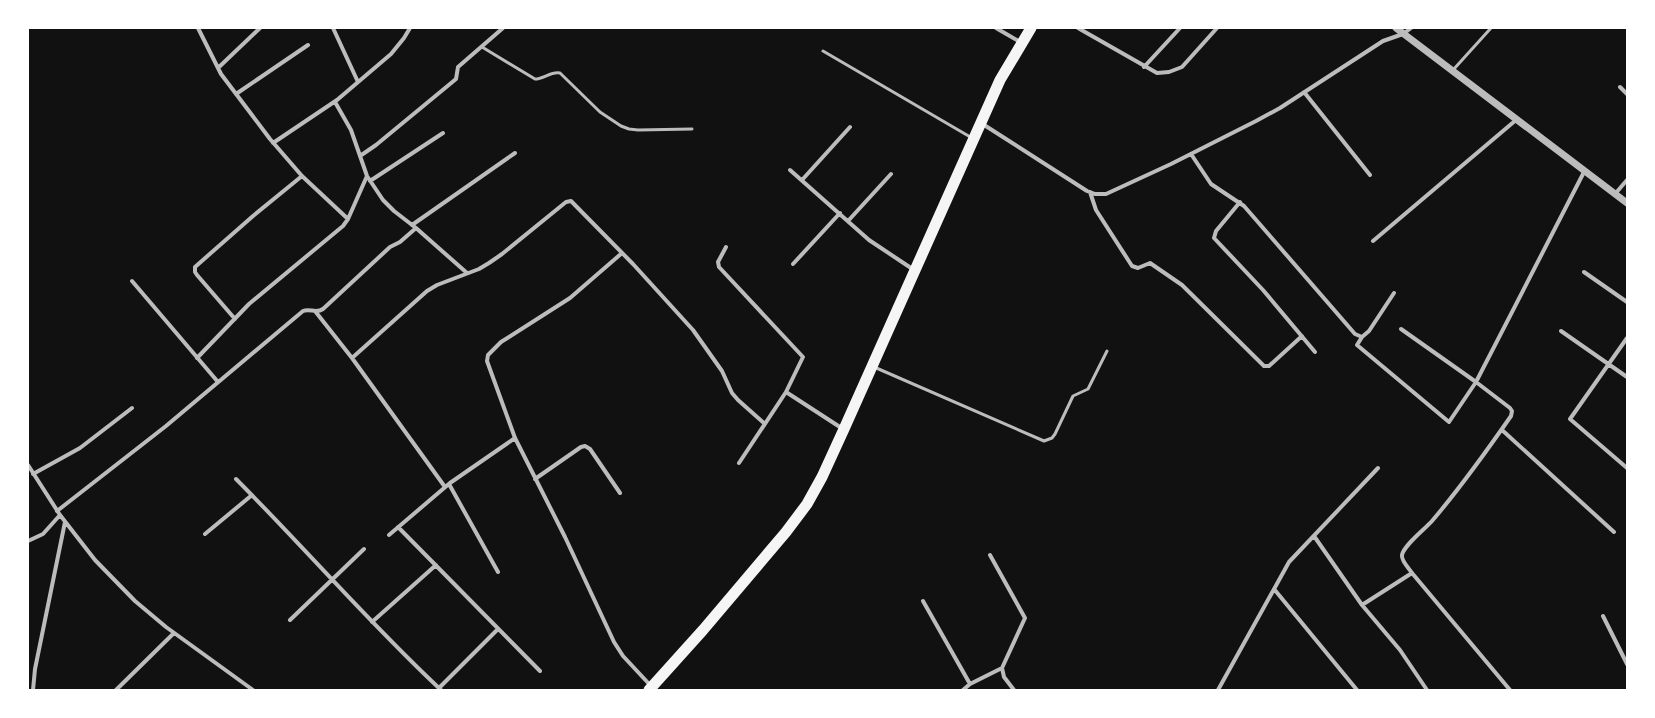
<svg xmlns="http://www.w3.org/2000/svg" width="1655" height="718" font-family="Raleway,sans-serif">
<rect width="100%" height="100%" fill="#111"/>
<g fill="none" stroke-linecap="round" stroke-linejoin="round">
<path stroke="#bcbcbc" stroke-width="3" d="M482,47L535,79C544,79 551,71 560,73L600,112L621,126L629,129L638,130L692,129
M823,51L972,138
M1453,70L1491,28
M874,367L1044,441L1052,438L1055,434L1073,396L1088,389L1107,351"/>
<path stroke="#bcbcbc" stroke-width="4" d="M198,28L221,74L270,139L302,176L348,219
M333,28L358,82
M996,28L1022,43
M1078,28L1157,73L1169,72L1182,67L1217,28
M1144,67L1180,28
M218,68L260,28
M1620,87L1627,94
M1304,92L1370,175
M236,94L308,45
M335,102L351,130L367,176L383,200L394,211L416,228L467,273
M981,123L1087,191L1095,194H1106L1171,164L1256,121L1280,108L1383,41L1403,34L1411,28
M273,143L337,100L391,54L404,38L410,28
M1191,154L1211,184L1244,206L1355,334L1362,337L1369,331L1394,293
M360,156L376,145L456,79L458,67L503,28
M790,170L869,240L914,270
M802,180L850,127
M370,181L443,133
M1090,192L1096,210L1132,266L1138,268L1150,263L1182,285L1264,366H1269L1302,336
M1615,194L1627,180
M1240,202L1216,231L1214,238L1263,290L1315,352
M848,221L891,174
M412,225L515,153
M1373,241L1516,120
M726,247L718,262L719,267L803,357L786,392L739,463
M622,253L570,298L501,342L488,355L487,361L515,438L565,537L614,642L623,656L651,686
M793,264L840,213
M1584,272L1627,302
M132,281L218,382
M315,311L352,358L445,487
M235,319L197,275L195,272V267L253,216L302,176
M1401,329L1476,382L1510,408L1512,411L1511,416C1486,452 1461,487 1432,521C1425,529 1404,545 1402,555C1401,561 1409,568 1412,573L1510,690
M1561,331L1627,377
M1362,337L1357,345L1449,422L1476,382L1584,172
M1627,338L1570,419L1627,468
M197,358L249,304L343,226L348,219L367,176
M352,358L427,291L437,285L479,269L489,263L502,254L566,202L571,201L633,264L693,330L722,371L732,393L738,400L765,424
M786,392L843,429
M1502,430L1614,532
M28,465L60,515L95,560L135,601L166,627L253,690
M33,474L80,448L132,408
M236,479C305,548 369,623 441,690
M535,479L581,447L585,446L590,449L620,493
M449,484L498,572
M57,511L166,426L303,311C310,308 316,314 323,309L390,247L400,242L416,228
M398,527L540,671
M205,534L252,495
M389,535L450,483L515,438
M1314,536L1362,605L1400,650L1427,690
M28,541L43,534L60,515
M990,555L1025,618L1002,668L1004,677L1014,690
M1274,589L1357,690
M923,601L970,684
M1362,605L1412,573
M1603,616L1627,664
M290,620L364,549
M372,622L436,565
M439,688L498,629
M33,690L35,669L65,522
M116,690L174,633
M963,690L970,684L1002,668
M1218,690L1289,562L1378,468"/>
<path stroke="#bcbcbc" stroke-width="7" d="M1396,28L1627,203"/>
<path stroke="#f5f5f5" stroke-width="11" d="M649,690L703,630L786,532L807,504L822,477L844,429L1000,80L1031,28"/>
</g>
<rect width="1655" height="718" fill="none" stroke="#ffffff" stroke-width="58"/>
</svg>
